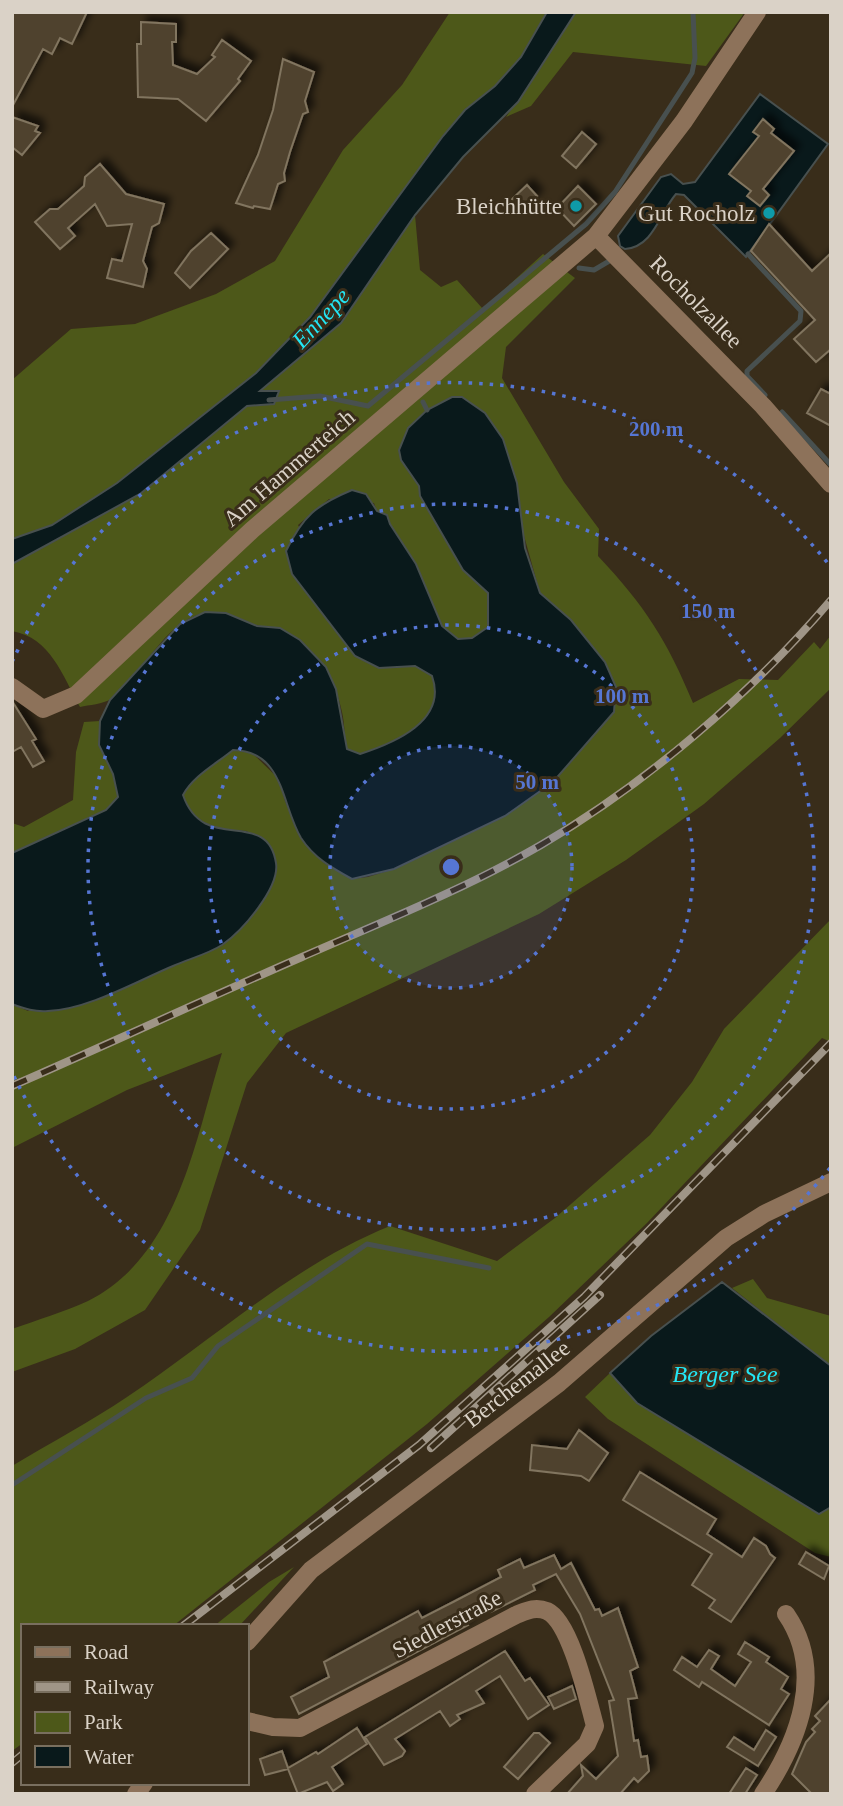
<svg xmlns="http://www.w3.org/2000/svg" width="843" height="1806" font-family="Georgia,serif">
<defs>
<filter id="shadow"><feDropShadow dx="6" dy="-6" stdDeviation="3.5" flood-color="#0009"/></filter>
</defs>
<rect width="100%" height="100%" fill="#392d1a"/>
<path fill="#4d5819" d="M450,12H547L521,57L495,86L465,110L443,136L310,317L256,373L117,483L52,525L12,539V380L71,329L135,324L216,294L275,261L343,150L402,85Z
M576,12H745L706,66L573,52L531,106L506,117Z
M415,215L420,270L441,287L457,280L483,309L543,254L575,278L506,347L502,378L564,482L599,529L598,556C645,606 667,640 693,703L739,679L778,680L814,642L820,649L831,635V688L780,738L704,804L626,860L539,914L286,1033L247,1083L200,1230L145,1310L75,1349L12,1372V1329C37,1320 64,1312 88,1301C178,1256 195,1140 222,1053L127,1090L12,1148V1004L28,1011L248,831C214,829 195,830 183,795C193,776 216,764 233,750H249L280,780L285,801L302,839L324,863L352,879L368,877L394,869L505,816L616,687L605,662L571,620L540,593L521,525L452,397L427,410L401,460L419,486L463,570L488,593V627L472,638L457,639L442,626L416,564L389,524L387,515L377,512L374,503L329,499L298,525L379,668L415,666L432,676C448,722 394,742 360,754L347,749C344,737 345,725 342,712C333,667 307,634 261,626C242,623 224,608 204,613C162,623 144,675 111,699C103,704 89,705 80,707C62,675 51,638 12,631V564L60,537L225,425L247,406L274,404L259,392L341,323Z
M100,721L99,745L113,774L118,797L106,810L12,853V823L24,827L73,800L76,752L84,722Z
M831,919V1042L822,1038L647,1223L549,1317L427,1424L173,1626H23V1743L12,1751V1466C50,1443 90,1422 127,1397C213,1340 293,1265 390,1226L497,1261L555,1218L650,1135L692,1082L724,1029Z
M753,1279L767,1298L831,1316V1366L732,1288Z
M610,1373L637,1403L818,1514L831,1507V1557L815,1553L608,1419L585,1397Z
M294,1567L239,1626H214L269,1582Z"/>
<path fill="#09191b" stroke="#48504f" stroke-width="2" d="M547,12H576L518,102L463,157L415,215L341,323L260,391H279L274,404L247,406L140,494L12,564V539L52,525L117,483L256,373L310,317L443,136L465,110L495,86L521,57Z
M760,94L828,144L746,257L684,195L676,194C660,212 654,247 625,249L620,246L618,236L661,177L671,174L683,184L695,182Z
M452,397H462L485,413L503,439L517,483L525,548L540,593L571,620L605,662L616,687L614,712L553,782L505,816L394,869L352,879C332,868 314,858 301,838C281,804 284,751 233,750C216,764 193,776 183,795C204,856 267,806 276,863C280,888 242,931 222,945C208,954 189,959 173,966C137,981 87,1010 48,1011C35,1012 25,1009 12,1004V853L106,810L118,797L113,774L99,745L100,721L110,700L180,624L205,612L226,613L257,626L280,628L300,640L326,667L336,689L347,749L360,754C394,743 448,721 432,676L415,666L379,668L355,656L292,574L286,551C303,516 316,505 352,490L366,494L377,511L387,515L390,524L416,564L442,626L458,639L472,638L488,627V593L463,570L420,496L419,486L401,460L399,450L408,428L427,410Z
M722,1282L831,1366V1507L819,1514L637,1403L610,1373L651,1336Z"/>
<g fill="none" stroke-linecap="round" stroke-linejoin="round">
<path stroke="#48504f" stroke-width="5" d="M748,254L801,311L800,321L747,371V376L765,395
M579,268L594,270L611,260
M269,400L320,396L368,406L586,224L615,192L692,73L695,58L693,12
M423,402L427,410
M782,412L831,465
M12,1485L146,1398L192,1378L218,1346L367,1244L489,1268"/>
</g>
<path fill="#4f432f" stroke="#81745f" stroke-width="2" filter="url(#shadow)" d="M12,12H87L72,44L60,38L52,54L43,49L12,107Z
M141,22L176,24V42H172L173,65L197,74L215,57L212,55L222,40L251,61L238,79L240,81L206,121L178,99L138,97L137,44H141Z
M283,59L314,72L305,101L308,112L303,114L290,152L284,173L285,181L278,184L270,209L254,206L253,208L236,203L258,155L273,110Z
M12,117L38,126L35,131L40,133L22,155L12,147Z
M763,119L774,129L771,133L794,151L763,189L769,195L760,206L747,196L751,191L729,174L759,136L753,132Z
M582,132L596,144L576,168L562,156Z
M100,164L126,194L164,204L159,223L152,227L143,261L147,269L143,287L107,278L112,259L122,261L132,224L107,226L95,204L68,228L75,236L60,249L35,222L50,209H58L84,186L85,177Z
M527,185L537,196L520,211L511,200Z
M578,186L596,204L574,226L557,208Z
M769,224L812,271L831,253V349L816,362L794,339L815,320L751,251Z
M211,233L228,249L190,288L175,273L191,251Z
M821,389L831,394V426L807,413Z
M12,701L36,739L32,741L44,761L33,767L21,747L12,752Z
M579,1430L608,1453L589,1481L581,1476L530,1470L532,1445L567,1449Z
M640,1472L716,1519L707,1534L742,1557L754,1538L766,1546L770,1554L775,1558L731,1622L709,1608L715,1600L692,1585L712,1554L623,1500Z
M806,1552L829,1566L824,1579L799,1564Z
M554,1555L561,1569L571,1563L595,1610L599,1609L602,1616L618,1608L638,1667L630,1671L637,1698L628,1699L634,1741L638,1740L641,1757L647,1756L649,1771L638,1782L634,1778L620,1794H567L583,1776L581,1765L596,1779L618,1756L609,1701L614,1700L580,1614L556,1574L533,1585L535,1590L491,1612L486,1602L463,1614L468,1625L299,1714L291,1697L329,1677L324,1662L418,1611L422,1618L455,1601L501,1577L498,1570L520,1559L524,1568Z
M745,1642L769,1657L766,1662L788,1677L781,1689L789,1694L769,1725L702,1682L699,1687L674,1670L682,1657L697,1667L709,1650L719,1656L711,1669L735,1686L751,1662L738,1654Z
M505,1651L525,1681L530,1678L549,1705L528,1719L500,1676L476,1691L484,1703L457,1715L460,1719L450,1726L440,1711L395,1739L405,1751L402,1756L384,1765L365,1737Z
M572,1686L576,1699L554,1709L548,1697Z
M831,1699V1794H812L792,1774L806,1742L815,1732L812,1729L820,1721L815,1716Z
M357,1728L367,1744L332,1767L343,1784L333,1791L327,1782L298,1794L288,1769L265,1775L260,1759L282,1751L288,1768L316,1752L318,1754Z
M766,1730L776,1737L758,1766L727,1747L734,1737L754,1750Z
M534,1733H539L550,1743L518,1779L504,1767Z
M746,1768L757,1775L745,1794H729Z"/>
<g fill="none" stroke-linecap="round" stroke-linejoin="round">
<path stroke="#8d725a" stroke-width="18" d="M596,236L763,406L831,484
M12,687L43,709L76,695L252,530L596,236L684,121L757,12
M247,1642L311,1570L559,1383L726,1238L764,1214L831,1182
M247,1721L273,1727L300,1728L516,1615C526,1611 535,1606 547,1611C571,1622 588,1701 595,1726L587,1744L535,1794
M136,1794L144,1783
M763,1794C798,1742 826,1672 786,1614"/>
<g stroke="#9f9587" stroke-width="8">
<path id="rail" d="M12,1086C109,1044 205,999 302,957C382,922 465,889 541,845C647,783 751,694 831,600
M431,1448L600,1295
M183,1626L419,1445L584,1297L831,1043
M12,1763L23,1754"/>
</g>
<use href="#rail" stroke="#392d1a" stroke-width="5" stroke-dasharray="16" stroke-linecap="butt"/>
</g>
<circle cx="451" cy="867" r="121" fill="#5676d3" fill-opacity=".12"/>
<g fill="none" stroke="#5676d3" stroke-width="3.5" stroke-dasharray="3.5 7">
<circle cx="451" cy="867" r="121"/>
<circle cx="451" cy="867" r="242"/>
<circle cx="451" cy="867" r="363"/>
<path d="M830 1168A484 484 0 0 1 12 1072M12 662A484 484 0 0 1 830 566"/>
</g>
<g fill="#0f9aa8" stroke="#392d1a" stroke-width="2.5">
<circle cx="576" cy="206" r="7"/>
<circle cx="769" cy="213" r="7"/>
</g>
<g text-anchor="middle" dominant-baseline="central" stroke-width="6" stroke-linejoin="round" paint-order="stroke">
<g font-size="23" fill="#dad2c7" stroke="#392d1a" text-anchor="end">
<text x="562" y="206">Bleichhütte</text>
<text x="755" y="213">Gut Rocholz</text>
</g>
<g font-size="23" fill="#dad2c7" stroke="#392d1a">
<text transform="translate(696 302) rotate(45)">Rocholzallee</text>
<text transform="translate(289 468) rotate(-41)">Am Hammerteich</text>
<text transform="translate(517 1384) rotate(-38)">Berchemallee</text>
<text transform="translate(447 1624) rotate(-28)">Siedlerstraße</text>
</g>
<g font-size="24" font-style="italic" fill="#23e6f4" stroke="#392d1a">
<text transform="translate(321 318) rotate(-47)">Ennepe</text>
<text x="725" y="1374">Berger See</text>
</g>
</g>
<circle cx="451" cy="867" r="10" fill="#5676d3" stroke="#392d1a" stroke-width="3.5"/>
<g font-size="21" text-anchor="middle" font-weight="bold" fill="#5676d3" stroke="#392d1a" stroke-width="6" stroke-linejoin="round" paint-order="stroke">
<text x="656" y="436">200 m</text>
<text x="708" y="618">150 m</text>
<text x="622" y="703">100 m</text>
<text x="537" y="789">50 m</text>
</g>
<rect width="843" height="1806" fill="none" stroke="#dad2c7" stroke-width="28"/>
<rect x="21" y="1624" width="228" height="161" fill="#392d1a" stroke="#796f5f" stroke-width="2"/>
<rect x="35" y="1647" width="35" height="10" fill="#8d725a" stroke="#796f5f" stroke-width="2"/>
<text x="84" y="1659" font-size="21" fill="#dad2c7">Road</text>
<rect x="35" y="1682" width="35" height="10" fill="#9f9587" stroke="#796f5f" stroke-width="2"/>
<text x="84" y="1694" font-size="21" fill="#dad2c7">Railway</text>
<rect x="35" y="1712" width="35" height="21" fill="#4d5819" stroke="#796f5f" stroke-width="2"/>
<text x="84" y="1729" font-size="21" fill="#dad2c7">Park</text>
<rect x="35" y="1746" width="35" height="21" fill="#09191b" stroke="#796f5f" stroke-width="2"/>
<text x="84" y="1764" font-size="21" fill="#dad2c7">Water</text>
</svg>
